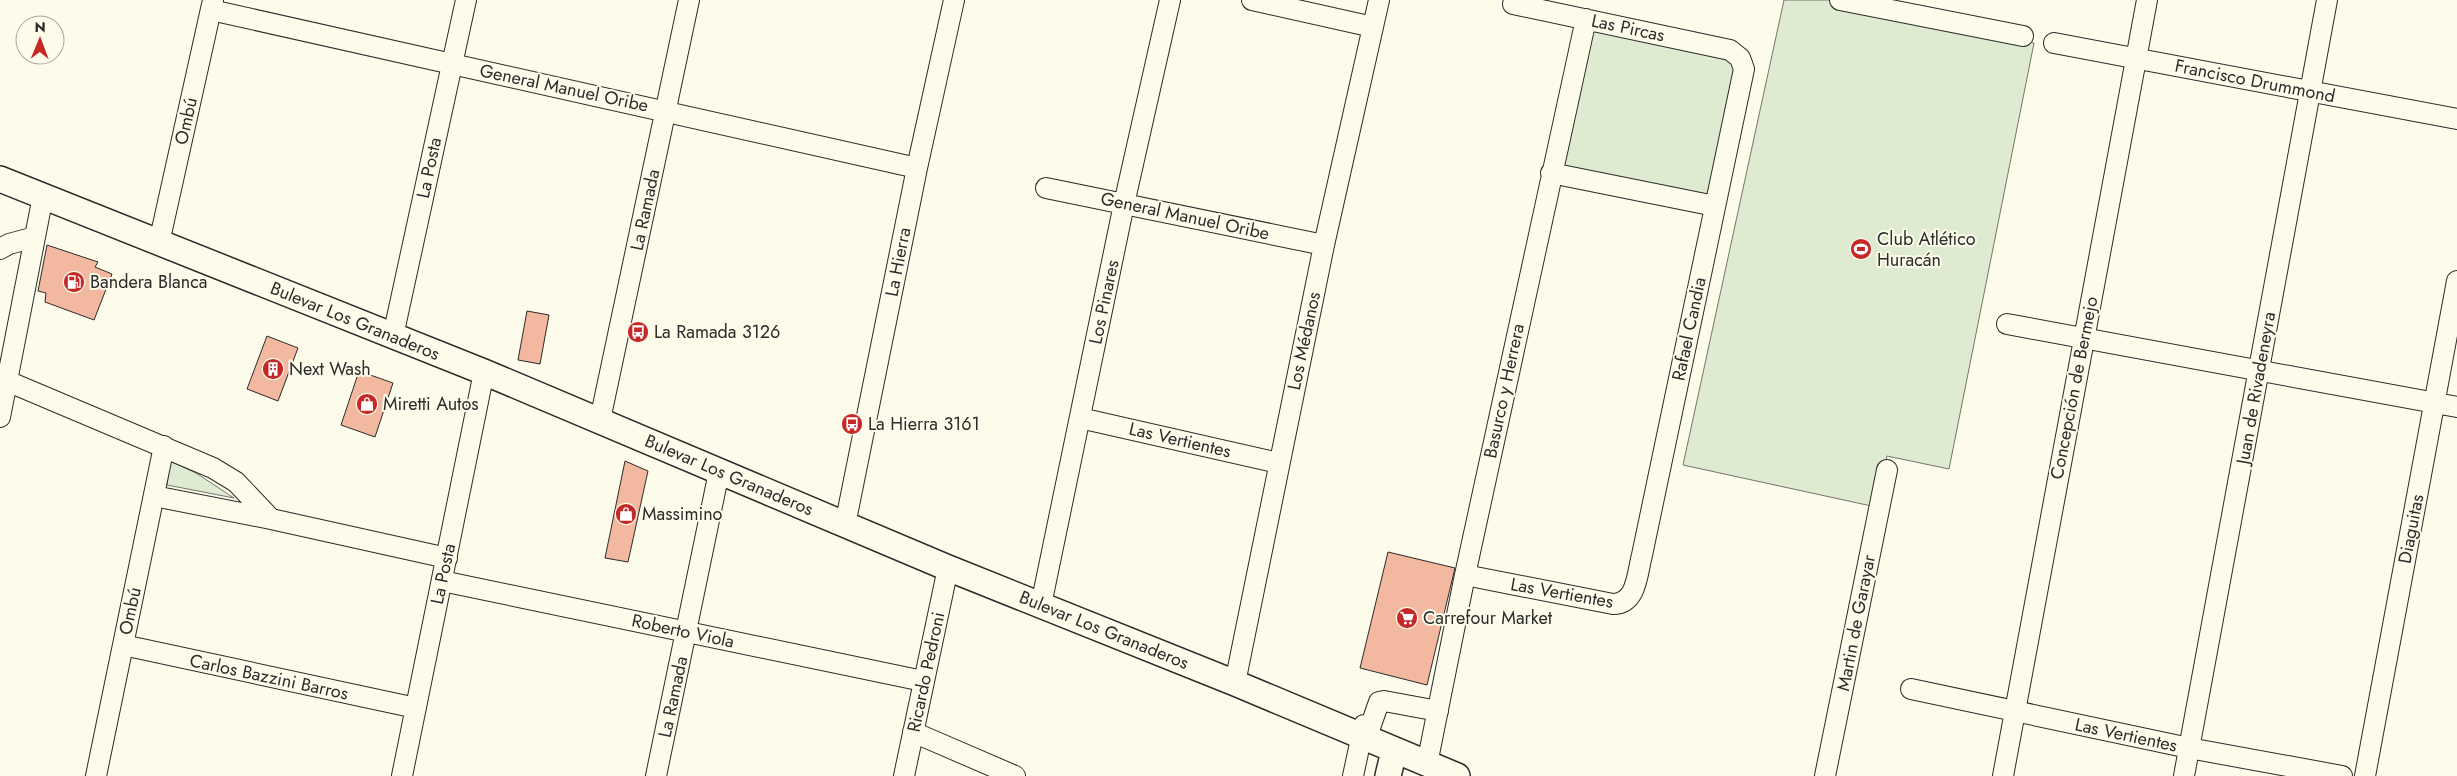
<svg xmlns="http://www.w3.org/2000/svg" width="2457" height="776" font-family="Jost,sans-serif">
<rect width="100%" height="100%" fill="#fdfbea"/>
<path fill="#deebd1" stroke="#74746e" d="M1784,0H1853L2034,43L1949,469L1887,456L1876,507L1683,465Z
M1584,19L1740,58L1715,206L1551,173Z
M170,461L196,473L234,498L167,485Z"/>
<path fill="#f2b8a0" stroke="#2b2b2b" d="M47,245L98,262L95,267L112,274L94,320L45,302L46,293L38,291Z
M527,311L549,315L540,364L518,360Z
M267,336L298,348L278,401L247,389Z
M359,371L393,383L375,437L341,425Z
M625,461L648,471L628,562L605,558Z
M1388,552L1455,568L1427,685L1360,668Z"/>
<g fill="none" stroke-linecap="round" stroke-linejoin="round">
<g stroke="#2b2b2b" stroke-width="22">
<path id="minor" d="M1252,0L1373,27
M1840,0L2023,36
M211,10L917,168
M2054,43L2457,119
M1551,173L1715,206
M1046,188L1324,245
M159,243L213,0
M0,249L9,244L35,237
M2007,324L2457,407
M393,336L466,0
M7,381L213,468L236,482L271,519
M0,417L43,196
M1080,418L1279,463
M600,420L689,0
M154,496L271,519L447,558
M845,525L917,168L954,0
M1465,575L1613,604C1637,604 1637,574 1642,555L1744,69L1740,58L1730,50L1513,4
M442,581L923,681
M1041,605L1124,204L1170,0
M123,645L416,708
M1235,683L1324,245L1379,0
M1911,689L2189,748L2342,776
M913,732L1015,776
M1366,739L1379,702L1384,701L1438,711
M1427,764L1465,575L1586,19
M96,776L164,446
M402,776L484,372
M656,776L719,472
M904,776L948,568
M1353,776L1364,725
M1825,776L1887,470
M2003,776L2147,0
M2184,776L2327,0
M2365,776L2457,281"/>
</g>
<g stroke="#2b2b2b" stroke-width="28">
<path id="major" d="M0,179L484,372L948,568L1235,683L1457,776
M1388,776L1394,751"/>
</g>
<use href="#minor" stroke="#fdfbea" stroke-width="20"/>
<use href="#major" stroke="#fdfbea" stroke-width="25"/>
</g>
<defs>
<g id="stadium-disc" transform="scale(1.125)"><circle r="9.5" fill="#c62828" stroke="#fdfbea"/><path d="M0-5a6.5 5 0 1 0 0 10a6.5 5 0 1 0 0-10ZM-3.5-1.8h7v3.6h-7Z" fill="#fff"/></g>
<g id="fuel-disc" transform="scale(1.125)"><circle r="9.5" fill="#c62828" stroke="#fdfbea"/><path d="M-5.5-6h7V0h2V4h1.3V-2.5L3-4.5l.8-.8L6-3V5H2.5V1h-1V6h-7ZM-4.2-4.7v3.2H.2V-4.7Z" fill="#fff"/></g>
<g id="bus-disc" transform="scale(1.125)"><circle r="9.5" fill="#c62828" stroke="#fdfbea"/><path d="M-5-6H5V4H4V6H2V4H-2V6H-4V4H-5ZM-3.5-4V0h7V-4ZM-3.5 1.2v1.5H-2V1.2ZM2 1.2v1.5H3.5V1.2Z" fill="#fff"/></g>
<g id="building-disc" transform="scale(1.125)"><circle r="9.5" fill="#c62828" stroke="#fdfbea"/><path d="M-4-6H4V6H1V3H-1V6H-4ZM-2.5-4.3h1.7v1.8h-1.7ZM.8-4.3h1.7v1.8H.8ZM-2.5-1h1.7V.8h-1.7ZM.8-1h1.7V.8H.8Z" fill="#fff"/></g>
<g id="shop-disc" transform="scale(1.125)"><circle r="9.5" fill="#c62828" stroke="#fdfbea"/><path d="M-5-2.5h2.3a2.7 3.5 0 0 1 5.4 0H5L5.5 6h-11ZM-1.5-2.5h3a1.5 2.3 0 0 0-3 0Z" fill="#fff"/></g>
<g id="supermarket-disc" transform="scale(1.125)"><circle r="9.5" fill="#c62828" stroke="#fdfbea"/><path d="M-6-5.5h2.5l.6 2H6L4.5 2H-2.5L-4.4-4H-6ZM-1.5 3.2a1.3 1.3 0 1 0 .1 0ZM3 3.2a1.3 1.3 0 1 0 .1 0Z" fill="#fff"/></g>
</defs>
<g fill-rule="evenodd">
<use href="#stadium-disc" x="1861" y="249"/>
<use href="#fuel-disc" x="74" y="282"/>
<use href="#bus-disc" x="638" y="332"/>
<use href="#building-disc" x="273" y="369"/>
<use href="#shop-disc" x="367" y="404"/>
<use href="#bus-disc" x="852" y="424"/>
<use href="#shop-disc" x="626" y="514"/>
<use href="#supermarket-disc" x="1407" y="618"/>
</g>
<g text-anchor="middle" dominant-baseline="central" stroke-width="4" stroke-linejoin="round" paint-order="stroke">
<g font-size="18" fill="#2b2b2b" stroke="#fdfbea">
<text transform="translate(1628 28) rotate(12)">Las Pircas</text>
<text transform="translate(2255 81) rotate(11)">Francisco Drummond</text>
<text transform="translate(564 88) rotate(12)">General Manuel Oribe</text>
<text transform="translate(186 121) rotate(-77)">Ombú</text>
<text transform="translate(429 168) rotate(-78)">La Posta</text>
<text transform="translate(645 210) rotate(-78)">La Ramada</text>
<text transform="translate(1185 216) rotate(12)">General Manuel Oribe</text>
<text transform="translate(898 262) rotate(-79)">La Hierra</text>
<text transform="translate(1104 302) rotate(-78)">Los Pinares</text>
<text transform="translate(355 321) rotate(22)">Bulevar Los Granaderos</text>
<text transform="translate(1689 329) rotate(-78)">Rafael Candia</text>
<text transform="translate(1304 341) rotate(-78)">Los Médanos</text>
<text transform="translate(2074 388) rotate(-79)">Concepción de Bermejo</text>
<text transform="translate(2256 388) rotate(-80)">Juan de Rivadeneyra</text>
<text transform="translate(1504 391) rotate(-78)">Basurco y Herrera</text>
<text transform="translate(1180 440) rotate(13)">Las Vertientes</text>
<text transform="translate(729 475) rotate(23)">Bulevar Los Granaderos</text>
<text transform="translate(2411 529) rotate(-79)">Diaguitas</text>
<text transform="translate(443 574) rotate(-78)">La Posta</text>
<text transform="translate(1562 593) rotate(10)">Las Vertientes</text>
<text transform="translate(130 611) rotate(-78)">Ombú</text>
<text transform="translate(1856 623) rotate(-79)">Martin de Garayar</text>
<text transform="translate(1104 630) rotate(22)">Bulevar Los Granaderos</text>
<text transform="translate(683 631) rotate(12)">Roberto Viola</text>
<text transform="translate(926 672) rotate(-78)">Ricardo Pedroni</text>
<text transform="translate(269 677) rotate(12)">Carlos Bazzini Barros</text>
<text transform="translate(673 697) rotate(-78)">La Ramada</text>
<text transform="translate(2126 735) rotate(12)">Las Vertientes</text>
</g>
<g font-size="18" fill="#2b2b2b" stroke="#fdfbea" text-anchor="start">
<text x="1877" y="239">Club Atlético<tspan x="1877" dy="21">Huracán</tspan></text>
<text x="90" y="282">Bandera Blanca</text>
<text x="654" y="332">La Ramada 3126</text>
<text x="289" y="369">Next Wash</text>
<text x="383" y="404">Miretti Autos</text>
<text x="868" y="424">La Hierra 3161</text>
<text x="642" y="514">Massimino</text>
<text x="1423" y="618">Carrefour Market</text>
</g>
</g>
<g transform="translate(40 40) rotate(1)"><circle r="24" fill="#fdfbea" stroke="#a9a89e"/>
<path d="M0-4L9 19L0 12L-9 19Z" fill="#c62828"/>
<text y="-8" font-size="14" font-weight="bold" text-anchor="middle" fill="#2b2b2b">N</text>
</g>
</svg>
